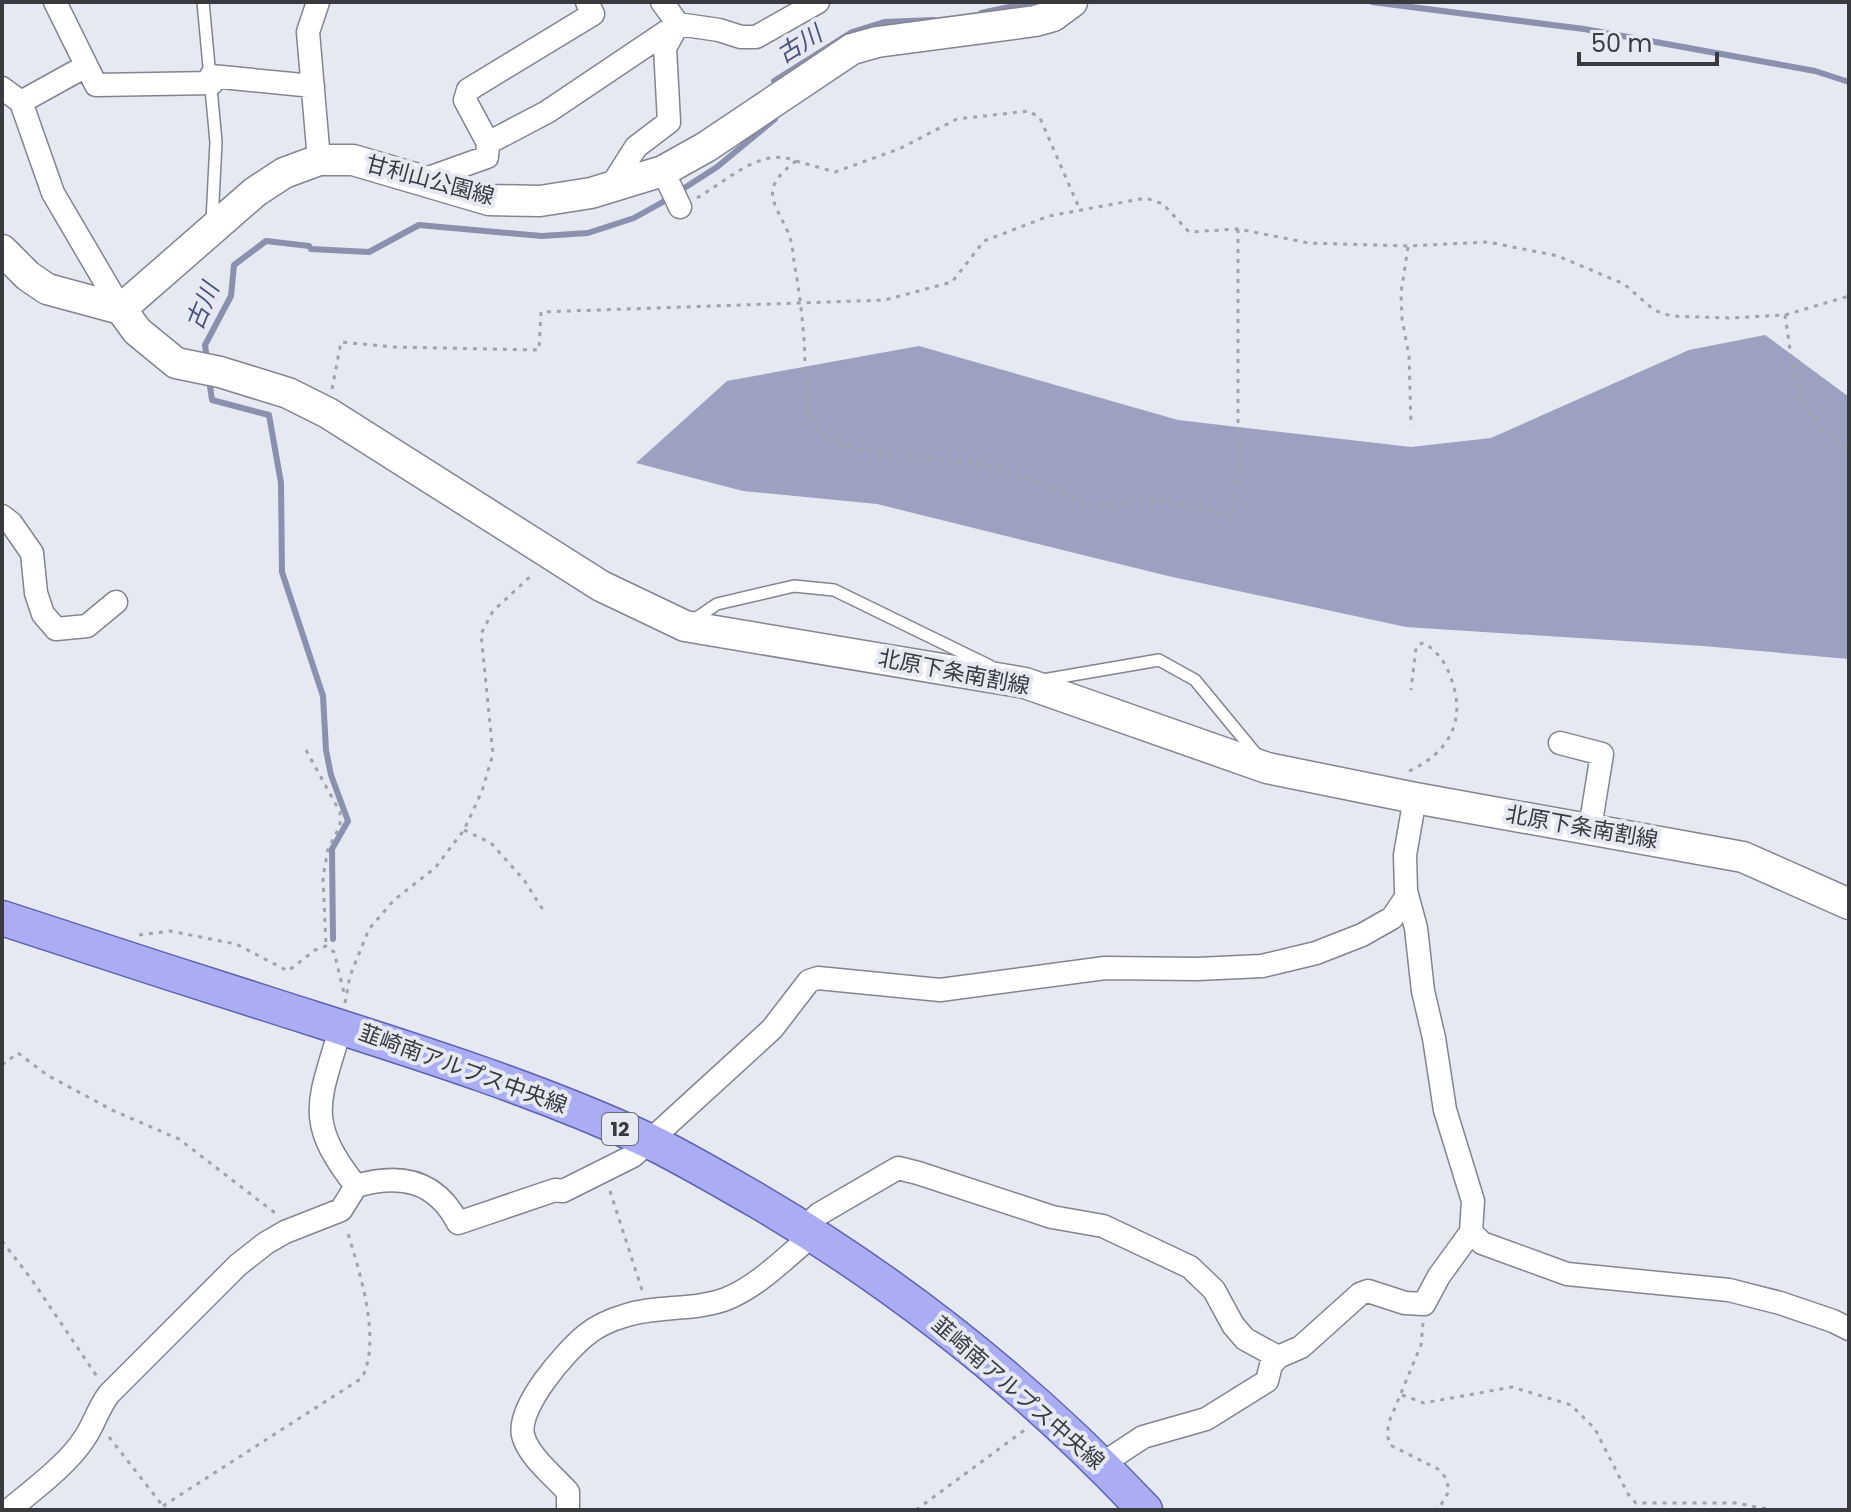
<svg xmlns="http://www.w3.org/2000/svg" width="1851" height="1512" font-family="Poppins,'Noto Sans JP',sans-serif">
<rect width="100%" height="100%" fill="#e6e8f2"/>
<path fill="#9ca1c1" d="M1765,335L1849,397V659L1703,646L1406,627L1168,576L877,504L743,491L636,463L727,381L919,346L1178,420L1411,447L1491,438L1689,350Z"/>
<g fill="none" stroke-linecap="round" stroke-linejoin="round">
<path stroke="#8b90af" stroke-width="6" d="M1372,2L1584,29L1815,71L1849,82
M981,13L1032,2
M774,81L852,32L884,22L934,20
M207,360L205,345L231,296L234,265L266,241L309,246L311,249L369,252L419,225L542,236L588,233L634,218L661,203L717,167L775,119
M209,379L212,400L269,415L281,483L282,572L323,696L326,750L331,775L348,821L332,849L333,939"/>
<g stroke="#83858e" stroke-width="14">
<path id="lane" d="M203,2L216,142L212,221
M692,621L717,604L794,586L834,590L990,666
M1043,680L1159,660L1195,680L1256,754"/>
</g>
<g stroke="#83858e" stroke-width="25">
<path id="street" d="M55,2L96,85L212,83
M318,2L308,32L319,160
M211,76L313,86
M2,88L21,102L53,193L121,309
M21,102L86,66
M488,143L465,100L468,90L593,14L587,2
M663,171L680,207
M420,181L487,157L488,143L547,112L678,24L662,2
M610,188L636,147L669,122L665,48L678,24L719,30L741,37H756L818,2
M2,516L11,523L32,553L36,593L43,614L56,629L87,626L116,602
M1560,743L1602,754L1590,828
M341,1026C320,1101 303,1119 356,1186
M804,1228L819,1214L898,1168L918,1173L1052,1217L1103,1226L1190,1267L1214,1290L1233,1325L1245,1339L1278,1357
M1471,1232L1482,1243L1567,1274L1729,1290L1780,1303L1833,1321L1849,1329
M1102,1464L1143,1437L1206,1419L1267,1381L1271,1365L1278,1357L1301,1347L1360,1294L1368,1291L1405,1303L1424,1304L1439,1276L1471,1232L1473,1201L1445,1110L1434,1038L1423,991L1416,928L1406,891L1405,855L1415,798
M9,1510C33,1490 67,1465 84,1439C94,1425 98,1408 109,1394L238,1265L266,1243L285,1232L341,1210L356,1186C400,1173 436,1180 458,1223L555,1190L563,1191L633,1156L772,1029L809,981L818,978L940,990L1105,968L1197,969L1262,966L1316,953L1362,935L1392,918L1407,896
M568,1510V1492C554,1476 528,1456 523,1435C517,1407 565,1352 586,1335C597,1326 610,1320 624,1316C656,1305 694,1311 726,1299C759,1286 787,1256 814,1234"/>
</g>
<g stroke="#83858e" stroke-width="33">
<path id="secondary" d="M2,250L28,276L47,289L121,309L255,192L284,173L319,160H353L489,200L540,201L591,193L663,171L706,147L852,49L877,42L1035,21L1053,16L1072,2
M121,309L137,331L176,363L220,372L288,393L328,413L601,586L685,626L1025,683L1267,768L1415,798L1743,857L1849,904"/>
</g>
<g stroke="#5d62af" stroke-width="37">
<path id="primary" d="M2,918C94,948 185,978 277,1007C402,1047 527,1085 647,1140C684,1158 721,1180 756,1200C901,1285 1030,1388 1145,1510"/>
</g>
<path stroke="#a1a3aa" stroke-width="3" stroke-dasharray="4 6" stroke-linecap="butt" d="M796,161L835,172L899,149L957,119L1029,111L1040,118L1080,210
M697,198C727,181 761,146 796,161C760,189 772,198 788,232C792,241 793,252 794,262C799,288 802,314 804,340C806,366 803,394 812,419C828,463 952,455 993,467C1028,478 1062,493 1096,505C1114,507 1129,500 1146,500C1176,499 1205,510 1234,517L1238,479V230
M1408,247L1401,293L1402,319L1409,356L1411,426
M1785,315C1791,351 1792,393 1816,423C1825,434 1839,441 1849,451
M332,389L341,342L394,347L539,350L541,312L885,300L952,282L984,241L1049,216L1146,198L1163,204L1189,232L1238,229L1309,243L1408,246L1488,242L1558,256L1624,284L1654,310L1671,316L1729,318L1785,315L1849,296
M306,750L340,812V826L328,849L323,877L326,946
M1409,771C1449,753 1467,720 1451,678C1446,663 1437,651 1424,643L1419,644L1416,648L1411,690
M464,830L491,843L524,880L545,913
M139,935L170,931L236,944L288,971L315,950L326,946L334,952L345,997
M345,1003L350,976L369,929L394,900L435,868L464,830L482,791L493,754L481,634L493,611L534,573
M2,1065L18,1053L47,1075L114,1111L179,1139L275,1213
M610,1191L642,1290
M2,1241L32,1280L98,1378
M1423,1323L1421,1345L1389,1422L1387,1434L1390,1445L1438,1469L1446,1478L1449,1491L1441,1505L1434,1510
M1402,1395L1424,1403L1512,1387L1571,1405L1595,1429L1628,1494L1636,1503H1736L1772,1510
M109,1437L166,1510
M163,1506L362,1378C382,1338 359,1271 347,1230
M916,1510L1026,1429"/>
<use href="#lane" stroke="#fff" stroke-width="11"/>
<use href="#street" stroke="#fff" stroke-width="22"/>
<use href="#secondary" stroke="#fff" stroke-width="30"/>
<use href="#primary" stroke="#aaadf4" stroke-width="34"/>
</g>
<g text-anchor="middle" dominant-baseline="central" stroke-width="8" stroke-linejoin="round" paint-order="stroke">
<rect fill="#e6e8f2" stroke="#6d6e74" stroke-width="2" x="602" y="1113" width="36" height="32" rx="6"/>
<g font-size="20" font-weight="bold" fill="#393a3e">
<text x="620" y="1129">12</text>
</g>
<g font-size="22" fill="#393a3e" stroke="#e6e8f2">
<text transform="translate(430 180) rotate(15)">甘利山公園線</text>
<text transform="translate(954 672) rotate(11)">北原下条南割線</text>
<text transform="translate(1582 827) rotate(10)">北原下条南割線</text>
<text transform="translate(463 1069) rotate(20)">韮崎南アルプス中央線</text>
<text transform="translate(1018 1393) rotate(41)">韮崎南アルプス中央線</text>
</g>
<g font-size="24" font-style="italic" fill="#4b517f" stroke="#e6e8f2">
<text transform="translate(799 44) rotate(-32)">古川</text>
<text transform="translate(202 306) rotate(-68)">古川</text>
</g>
</g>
<rect width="1851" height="1512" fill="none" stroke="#393a3e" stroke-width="8"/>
<path d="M1579 52v12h138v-12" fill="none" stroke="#393a3e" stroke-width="4"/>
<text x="1591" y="52" font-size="24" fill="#393a3e" stroke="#e6e8f2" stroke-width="6" paint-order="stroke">50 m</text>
</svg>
